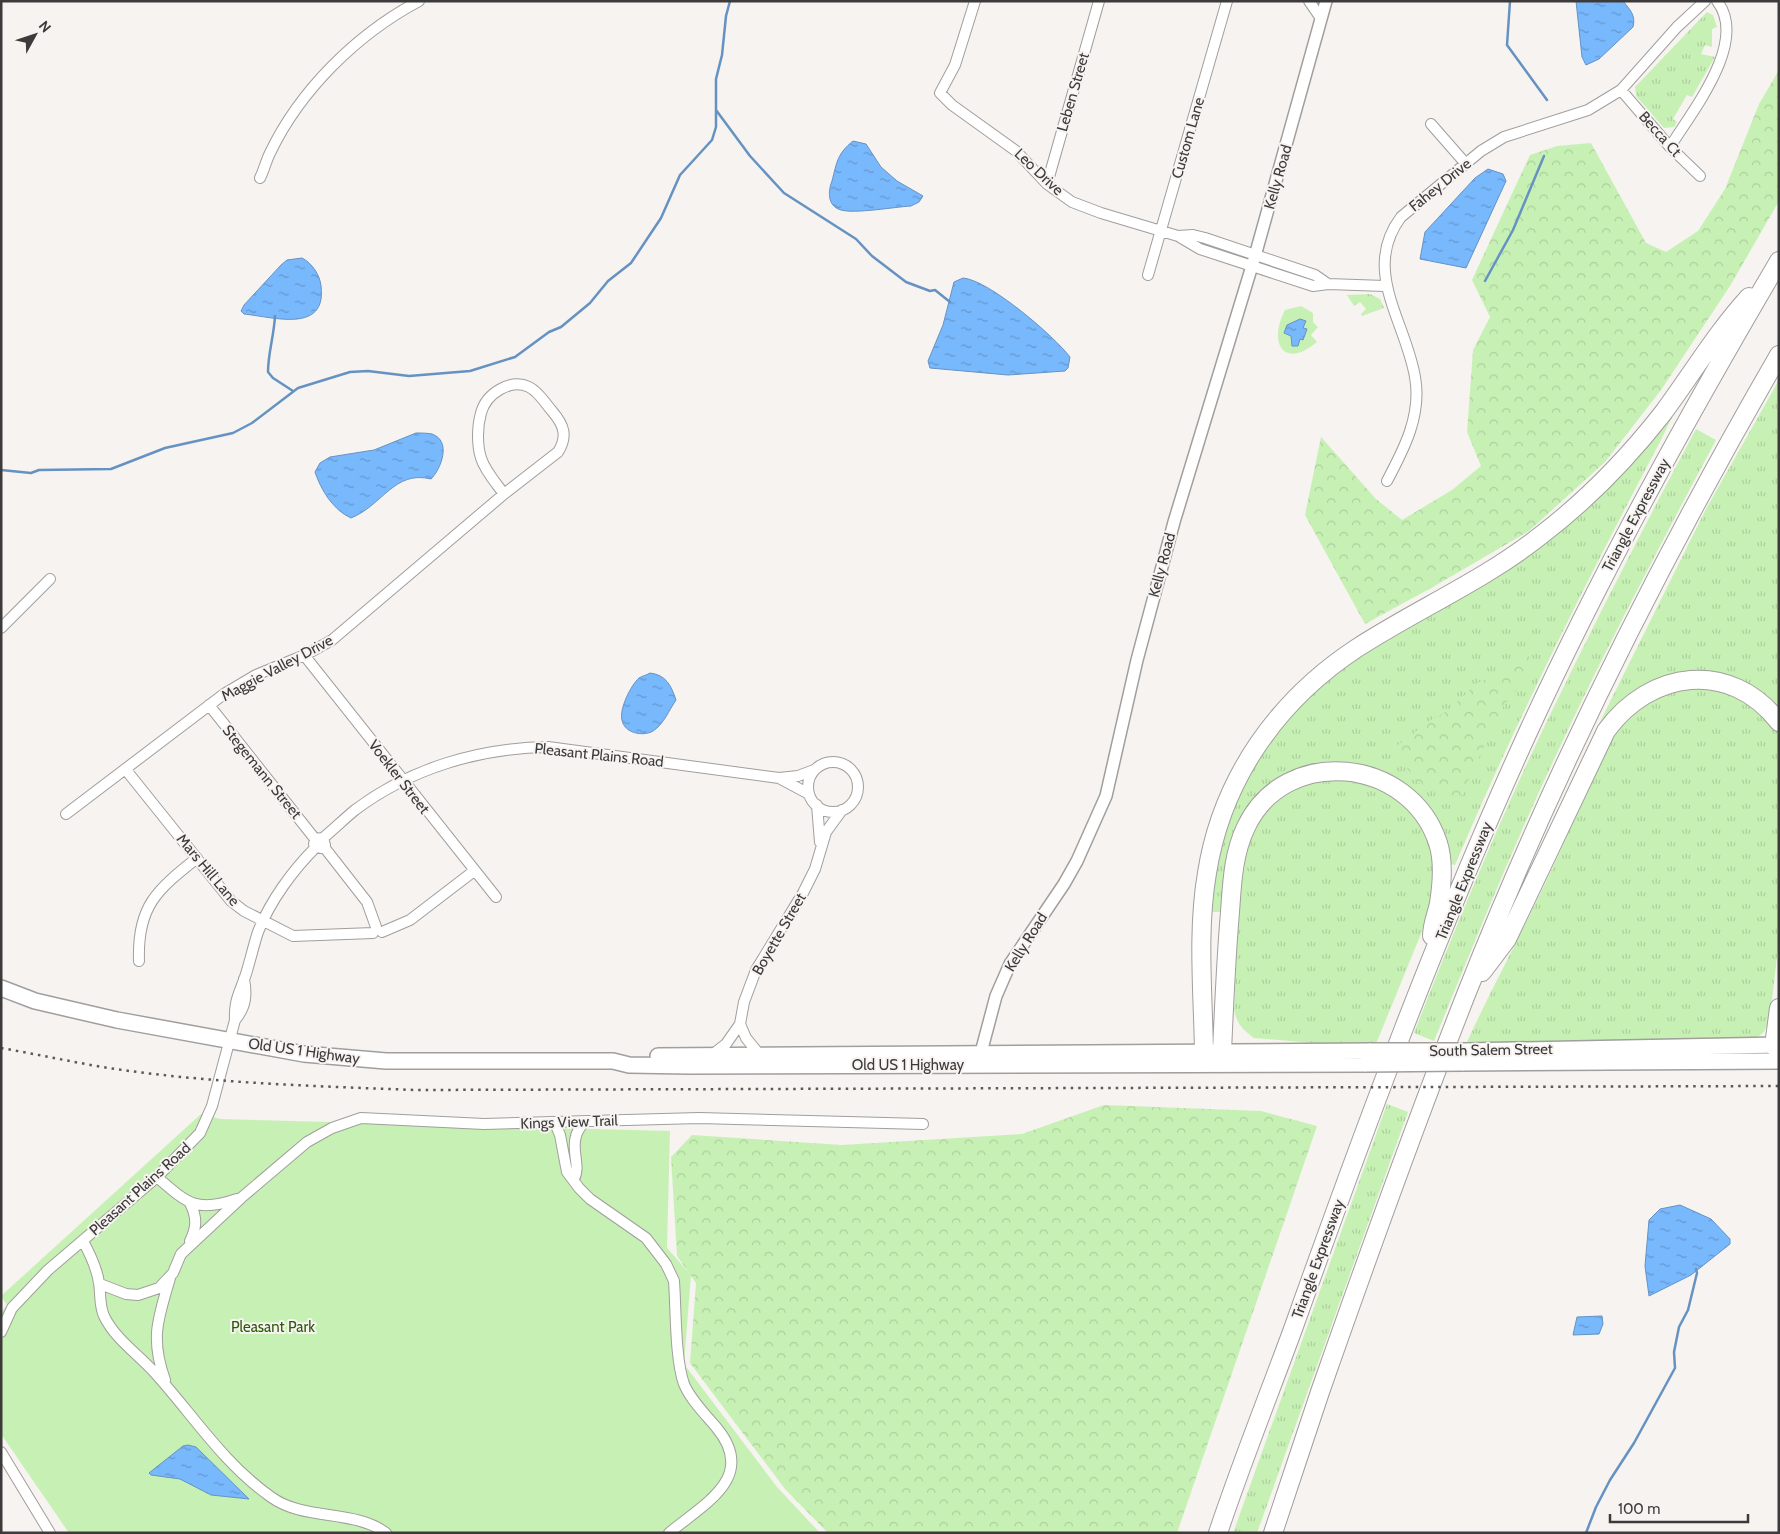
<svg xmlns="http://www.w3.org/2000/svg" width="1780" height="1534" font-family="Cabin,sans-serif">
<defs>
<pattern id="grass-tufts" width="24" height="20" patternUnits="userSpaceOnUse" patternTransform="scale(1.25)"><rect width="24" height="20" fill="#c7f1b4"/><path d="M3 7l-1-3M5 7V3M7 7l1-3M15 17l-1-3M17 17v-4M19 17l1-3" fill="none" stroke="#accf9c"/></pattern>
<pattern id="forest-crowns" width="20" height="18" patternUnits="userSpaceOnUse" patternTransform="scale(1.25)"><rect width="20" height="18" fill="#c7f1b4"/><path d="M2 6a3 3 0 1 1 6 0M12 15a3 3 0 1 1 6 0" fill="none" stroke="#accf9c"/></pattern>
<pattern id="water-ripples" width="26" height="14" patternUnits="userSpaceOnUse" patternTransform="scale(1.25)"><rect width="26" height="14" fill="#78b8fd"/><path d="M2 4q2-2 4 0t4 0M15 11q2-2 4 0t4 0" fill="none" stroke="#6497ce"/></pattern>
</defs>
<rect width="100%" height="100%" fill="#f6f3f1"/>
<path fill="url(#grass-tufts)" d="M1707,12L1713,15L1717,27L1712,29V47L1705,45L1701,54L1715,57L1692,97L1687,95L1673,119L1677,122L1674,127L1664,128L1636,96L1635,87Z
M1370,294L1380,299L1384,308L1362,316L1361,314L1366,309L1360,302L1354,306L1347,295Z
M1779,380V714L1691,674L1601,728L1598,726L1706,509Z
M1668,415L1672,417L1662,438C1588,578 1517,719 1455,865L1447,863L1435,822L1339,764L1254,805L1225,912H1208L1210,888L1234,797L1292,708L1347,661L1464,593Z
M1696,429L1716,440C1661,543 1607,646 1558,751C1513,846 1474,943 1434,1041L1414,1033C1455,928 1498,824 1546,723C1594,624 1644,526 1696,429Z
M1711,687C1736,693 1766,709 1779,732V939L1770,1018L1764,1032L1754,1040L1466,1044C1495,981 1529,920 1558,856C1570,830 1582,803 1594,777C1603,758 1611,735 1626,721C1650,696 1678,690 1711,687Z
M1318,777H1362L1414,810L1434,846V902L1376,1044L1336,1045L1254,1038C1243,1030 1237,1024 1234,1010L1240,869L1251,830L1278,796Z
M1387,1104L1408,1112L1257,1533H1233Z"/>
<path fill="url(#forest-crowns)" d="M1779,70V201L1730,286L1661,390L1605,462L1529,531L1433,587L1365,624L1305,515L1321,437L1376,499L1402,520L1452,490L1481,466L1467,432L1473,350L1490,317L1472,280L1530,155L1557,146L1591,143L1646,243L1666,252L1698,231L1725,189L1759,104Z
M1522,650L1528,651L1530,660L1520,686L1504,705L1459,800L1452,802L1419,783L1391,749L1409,738L1424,724L1449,710L1477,683L1502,673Z
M1104,1105L1261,1111L1317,1126L1177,1533H828L785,1489L690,1363L696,1283L677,1256L671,1157L692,1135L842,1145L1022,1134Z"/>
<path fill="#c7f1b4" d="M1301,306L1313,313V322L1318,327L1311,335L1317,342C1283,370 1268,343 1285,310Z
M201,1114L221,1119L670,1131L667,1248L691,1275L684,1364L777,1487L820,1533H69L1,1434V1313L7,1305L1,1296Z"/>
<path fill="url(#water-ripples)" stroke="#6692c2" d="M1576,1H1623C1630,10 1636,15 1633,27L1599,59L1586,65L1582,57Z
M853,141L866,144L881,167L897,181L923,196L919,202L911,206C894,207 855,214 841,210C827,206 828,191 832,181C837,162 837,154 853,141Z
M1488,169L1503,174L1506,181L1466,268L1420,259L1425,232L1475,178Z
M302,258C312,263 320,275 321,286C327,334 273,317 244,314L241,311L244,305L281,265L287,260Z
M963,278C989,280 1054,336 1070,357L1068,368L1065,371L1008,375L930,368L928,361L943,325L954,282Z
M1300,319L1306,321L1303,328L1307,329L1303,340L1300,339L1298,346H1292L1291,336L1284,333L1287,325Z
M416,433C421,433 427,433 432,434C452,441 441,469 431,479C394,470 383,505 351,518C333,510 321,490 315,472L320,463L330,457L374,450Z
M650,673C666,675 671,685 676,700C669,710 664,724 653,731C643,737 624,733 622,720C619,709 631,685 639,678C642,676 647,675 650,673Z
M1680,1205L1711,1219L1730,1239V1244L1691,1275L1649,1296L1645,1266L1649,1220L1660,1209Z
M1602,1316L1603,1324L1599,1334L1573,1335L1577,1317Z
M188,1445L196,1447L249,1499L211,1495L180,1479L151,1475L149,1473L183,1446Z"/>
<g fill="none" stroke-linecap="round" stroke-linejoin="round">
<path stroke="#6692c2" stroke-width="2.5" d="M1510,1L1507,45L1547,100
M716,110L750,156L784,193L856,239L872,256L906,282L930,291L935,290L950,302
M1485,281L1513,230L1544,156
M275,316C274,336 268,353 268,372L273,378L293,391
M1,470L31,473L39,470L111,469L165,448L233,433L252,423L298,388L350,372L368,371L409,376L470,371L515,357L549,332L561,327L590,303L608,281L631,263L661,218L680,175L712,140L716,127V79L722,55L726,16L730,1
M1586,1533L1596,1507L1610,1480L1634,1443L1675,1368L1674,1352L1679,1327L1688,1310L1697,1273L1696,1269"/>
<g stroke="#a19e9c" stroke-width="12">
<path id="minor" d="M975,1L955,65L940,93L952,105L1016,151L1047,184L1072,202L1101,213L1178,236L1200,249L1313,286L1328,284L1385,286
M1309,1L1320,17
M1621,90L1670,147L1700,176
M1431,124L1466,164
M1670,147C1692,111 1749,42 1717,1
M260,178C264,170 266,161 270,153C300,90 357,34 419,1
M1047,184L1099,1
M1178,236L1193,235L1205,238L1315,275L1328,284
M1148,275L1227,1
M1387,481C1404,449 1422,415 1415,377C1406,322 1361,270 1401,217L1481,151L1504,137L1588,110L1621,90L1677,27L1705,1
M1,628L50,579
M304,655L496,897
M209,705L315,839
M808 787a25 25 0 1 1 50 0a25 25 0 1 1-50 0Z
M126,770L231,901L244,911L293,936L373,933
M779,778L809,794
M817,805L820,842
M66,814L224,694L256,675L307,654L332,640L504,494L558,452C568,436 564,425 552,411C545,403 539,392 529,387C510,378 486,394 481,413C477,427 477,445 481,458C485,471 496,483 504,494
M323,838C334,829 344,819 355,810C411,768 479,748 548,747L779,778L798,776L814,770
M324,847L367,902L376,927
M382,932L410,920L474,871
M139,961C137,906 157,890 197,858
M235,1020C246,1007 247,995 244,979
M740,1024L746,1038L759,1054
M712,1055L726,1044L740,1024L744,1002L756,970L803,893L815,869L826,832L842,810
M555,1123L560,1135L567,1172L579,1188L590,1199L646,1238L666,1264L674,1281C676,1308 675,1359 684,1384C690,1399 705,1414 716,1427C758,1477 705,1503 669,1533
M157,1177C187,1203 196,1213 237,1199
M574,1179C581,1166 571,1151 576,1136C577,1131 581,1126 584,1122
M190,1203C197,1217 197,1227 190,1241
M83,1241C90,1254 97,1268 99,1283C101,1295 99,1305 104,1316C115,1339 138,1354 155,1373C193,1415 223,1463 271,1497C304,1521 354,1509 386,1533
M100,1284L126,1294L138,1295L159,1288L173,1273L181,1254L241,1198L307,1142L332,1128L361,1118L484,1124L699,1118L923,1124
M1,1332L12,1308L48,1270L157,1177L200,1133L212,1106L235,1020C234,1001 239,994 245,977C250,962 253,947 258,932C270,901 293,870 316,847L322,848L325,845L323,838L315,839L314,844L316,847
M165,1380C150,1338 158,1319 170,1278
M1,1452L50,1533"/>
</g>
<g stroke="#a19e9c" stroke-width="14">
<path id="tertiary" d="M979,1060L996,996L1010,964L1064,884L1077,861L1106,796L1137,660L1174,522L1255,256L1326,1"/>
</g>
<g stroke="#a19e9c" stroke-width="18">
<path id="primary" d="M1,988L35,1001L117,1020L304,1054L386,1061H613L629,1065L689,1066L1366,1064
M1467,1051L1779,1045
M658,1056L1371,1051
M1462,1063L1779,1061"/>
</g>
<g stroke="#a19e9c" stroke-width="20">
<path id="motorway" d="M1482,972L1507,939L1606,731C1650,670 1730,659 1779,722
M1774,1046L1779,1008
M1204,1052C1203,993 1197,931 1207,873C1222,778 1278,700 1357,648C1417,609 1483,581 1540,536C1586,501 1627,459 1663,413C1692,374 1716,333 1749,297
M1222,1052C1224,1005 1226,959 1230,912C1232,884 1233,854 1246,827C1285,744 1410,757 1438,843C1444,861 1442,884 1439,903C1437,914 1432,924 1432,936
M1218,1533C1241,1464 1268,1397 1293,1329C1365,1127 1439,926 1529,730C1603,569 1689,414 1779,261
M1273,1533C1289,1486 1304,1439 1320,1392C1367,1258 1415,1124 1467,992C1554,772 1661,559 1779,355"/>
</g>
<use href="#minor" stroke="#fff" stroke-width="10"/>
<use href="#tertiary" stroke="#fff" stroke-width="11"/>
<use href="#primary" stroke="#fff" stroke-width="15"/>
<use href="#motorway" stroke="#fff" stroke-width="18"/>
<path stroke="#5b5958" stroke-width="2.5" stroke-dasharray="2.5 5" stroke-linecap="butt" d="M1,1048C35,1054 68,1061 102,1067C205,1083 311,1086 415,1090L1779,1086"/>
<g stroke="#a19e9c" stroke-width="18" stroke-linecap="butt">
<path id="primary-bridge" d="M1371,1051H1467
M1366,1064L1462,1063"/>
</g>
<use href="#primary-bridge" stroke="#fff" stroke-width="15"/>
</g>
<g text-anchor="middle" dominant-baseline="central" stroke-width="4" stroke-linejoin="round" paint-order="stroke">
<g font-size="15" fill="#3c3a3a" stroke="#f6f3f1">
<text transform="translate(1073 92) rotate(-74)">Leben Street</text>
<text transform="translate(1660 134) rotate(48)">Becca Ct</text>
<text transform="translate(1188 138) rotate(-74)">Custom Lane</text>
<text transform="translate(1039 172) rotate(43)">Leo Drive</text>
<text transform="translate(1278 177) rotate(-74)">Kelly Road</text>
<text transform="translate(1440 185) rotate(-39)">Fahey Drive</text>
<text transform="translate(1636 515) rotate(-62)">Triangle Expressway</text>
<text transform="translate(1162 565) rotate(-75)">Kelly Road</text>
<text transform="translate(277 668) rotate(-28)">Maggie Valley Drive</text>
<text transform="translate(599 755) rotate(6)">Pleasant Plains Road</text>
<text transform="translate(262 772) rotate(51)">Stegemann Street</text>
<text transform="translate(399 777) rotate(52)">Voekler Street</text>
<text transform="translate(208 870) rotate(50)">Mars Hill Lane</text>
<text transform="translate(1464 881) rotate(-68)">Triangle Expressway</text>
<text transform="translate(779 934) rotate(-60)">Boyette Street</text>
<text transform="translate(1026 942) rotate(-58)">Kelly Road</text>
<text transform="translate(1491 1050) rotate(-1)">South Salem Street</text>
<text transform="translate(304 1051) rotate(8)">Old US 1 Highway</text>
<text x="908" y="1065">Old US 1 Highway</text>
<text transform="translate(569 1122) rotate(-2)">Kings View Trail</text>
<text transform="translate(140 1189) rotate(-42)">Pleasant Plains Road</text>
<text transform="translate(1318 1259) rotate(-70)">Triangle Expressway</text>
</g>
<g font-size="15" fill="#2d5b09" stroke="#f6f3f1">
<text x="273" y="1327">Pleasant Park</text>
</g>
</g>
<rect width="1780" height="1534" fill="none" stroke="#3c3a3a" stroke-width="5"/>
<g transform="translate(35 35) rotate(50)" stroke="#f6f3f1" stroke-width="4" paint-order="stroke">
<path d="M0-4L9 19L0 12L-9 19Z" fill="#3c3a3a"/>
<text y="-8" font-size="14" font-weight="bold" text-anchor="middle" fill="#3c3a3a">N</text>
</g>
<path d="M1610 1514v8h138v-8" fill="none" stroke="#3c3a3a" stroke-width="2.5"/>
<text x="1618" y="1514" font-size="15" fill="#3c3a3a" stroke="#f6f3f1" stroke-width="4" paint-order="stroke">100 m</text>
</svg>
